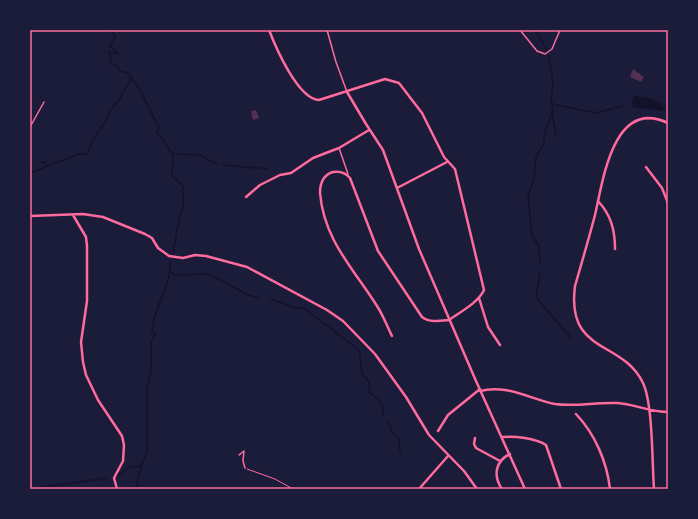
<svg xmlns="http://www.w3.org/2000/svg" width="698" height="519" font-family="'Fira Sans Condensed',sans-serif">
<rect width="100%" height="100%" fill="#1b1b3a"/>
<path fill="#12122b" d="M634,96C643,97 661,98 664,109L663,111L633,107L632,102Z"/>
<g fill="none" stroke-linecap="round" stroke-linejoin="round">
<path stroke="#12122b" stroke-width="1.5" d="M111,30L115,37L110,46L118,53L109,52L112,64L118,66L119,71L128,73L139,88L159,128L157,133C165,138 165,147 173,154L172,176L184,187L182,191C185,197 184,209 180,215L173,252
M536,30L547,51
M552,104L596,113L622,106
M662,108L668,110
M552,114L556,134
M173,154L200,155L216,164
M39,162H45L47,166
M222,165L268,169
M30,173L79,154H87L96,135L109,116L110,110L118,102L131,78
M540,262L539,246L532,236L528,196L534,179L536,157L543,145L546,128L553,111L551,98L553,83L549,56
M171,272L175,275L209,274L248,295L260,298
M540,274L536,297L571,338
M271,299L293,307L305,309L359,350L362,373L369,382L370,393C379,399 384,404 383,415
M386,421L391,427L390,430L399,438L400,452
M118,475L130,467L141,466
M30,489L107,478
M136,489L141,466L147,452V388L151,371V341L156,334L152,332C153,324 154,317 157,310C163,292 171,280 170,261"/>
</g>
<path fill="#542f53" d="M633,69L644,77L641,82L630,77Z
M256,110L259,118L253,120L251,111Z"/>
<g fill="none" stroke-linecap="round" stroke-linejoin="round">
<path stroke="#ff6b9d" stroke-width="1" d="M247,469L275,479L293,489"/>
<path stroke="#ff6b9d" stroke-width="1.5" d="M327,30L336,62L347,92
M520,30L537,51L545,54L552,49L560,30
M30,127L44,102
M339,148L348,174
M239,455L244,451L243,461L245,468"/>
<path stroke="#ff6b9d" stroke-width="2.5" d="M269,30C276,48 298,99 319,100L385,79L399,83L422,113L444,157L455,169L484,290C478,303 460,312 449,320C440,321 430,323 422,317L378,251L350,178C346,173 340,171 333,172C323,175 320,184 320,193C324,240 353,268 377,306C383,315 387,326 392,336
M347,92L366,124L383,150L419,249L476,381L525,489
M646,167L662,188L668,203
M397,188L447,162
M246,197L260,185L280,175L291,173L313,158L339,148L369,130
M598,201C611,215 615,230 615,249
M73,215L86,237L87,246V301L81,342L83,362L86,375L98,400L122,436L124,445L123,461L114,478L117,489
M30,216L83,214L103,217L145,234L152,238L158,248L169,256L183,258L195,255L206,256L247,267L327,310L343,321L375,354L406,397L429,435L464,471L477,489
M479,298L488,327L500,345
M480,391C507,384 530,399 555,404C575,407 596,402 617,403C634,404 650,412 668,412
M576,414C595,434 607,462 610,489
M438,431L448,415L480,389
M503,437C515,436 535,438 546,445L561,489
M475,438L474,444L476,448L500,461
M419,489L448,456
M502,489C493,476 495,461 510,454
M654,489C652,463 653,404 643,383C622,339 566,355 575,286C582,262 589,238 595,215C603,181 613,97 668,123"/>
</g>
<rect width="698" height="519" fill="none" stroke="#1b1b3a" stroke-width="62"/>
<rect x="31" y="31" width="636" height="457" fill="none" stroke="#ff6b9d" stroke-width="1.5"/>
</svg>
